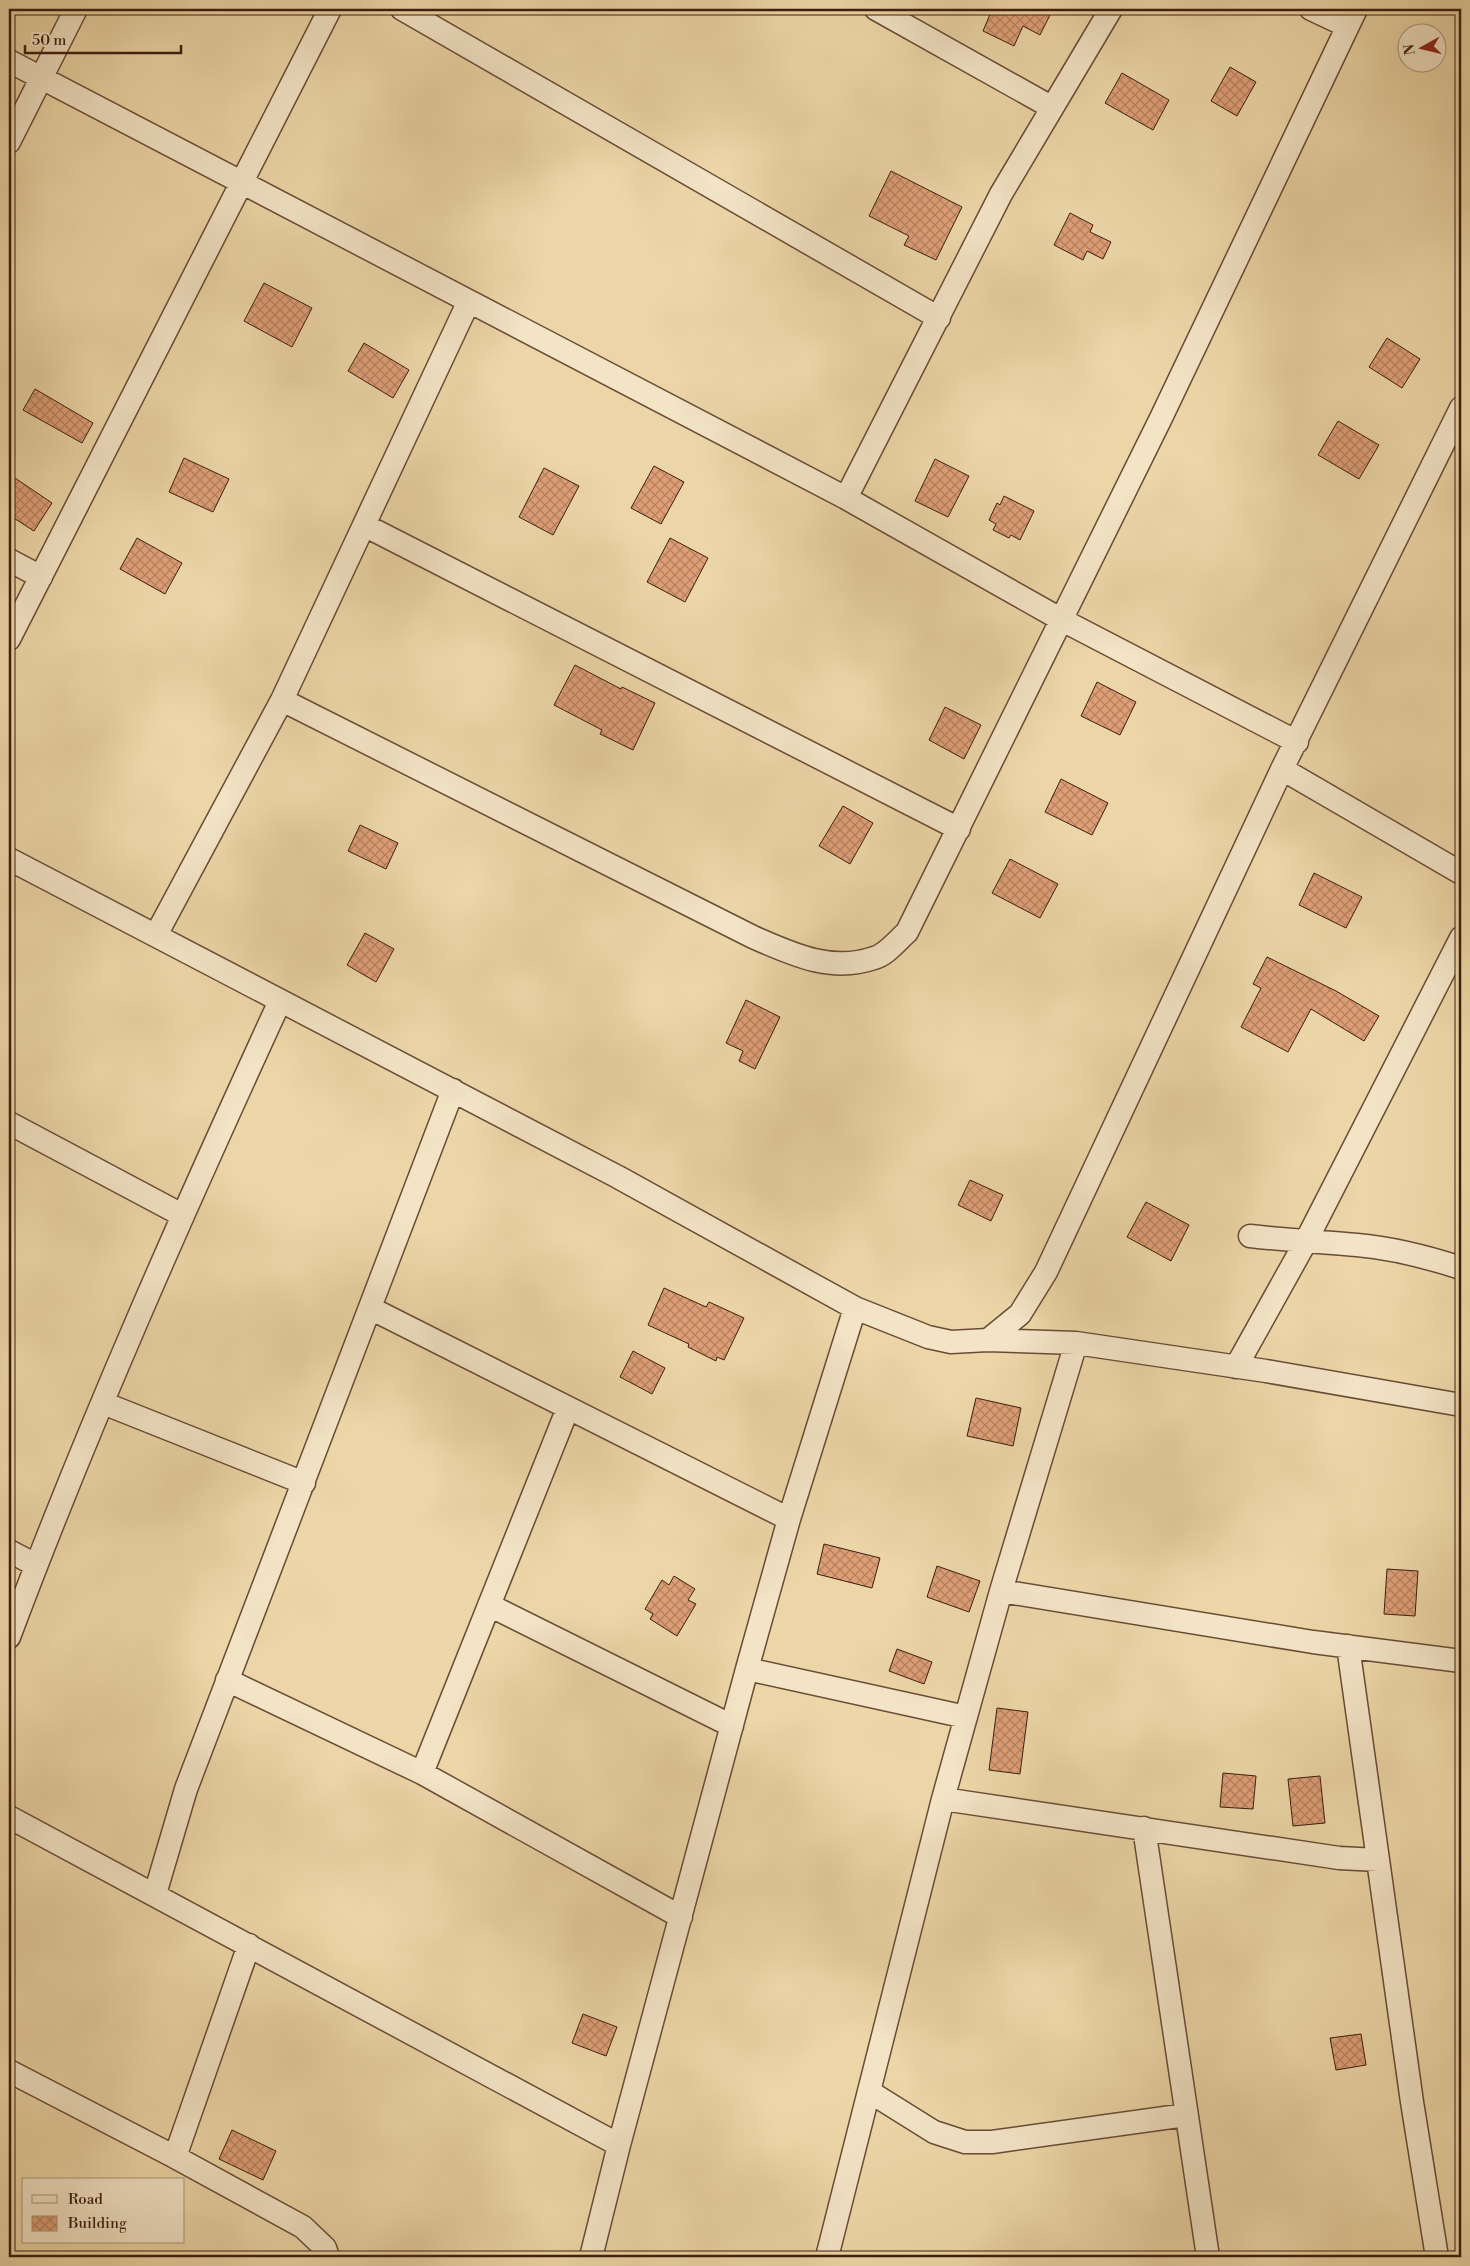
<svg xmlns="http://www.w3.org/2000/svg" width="1470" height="2266" font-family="'Libre Bodoni',serif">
<defs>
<pattern id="building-cross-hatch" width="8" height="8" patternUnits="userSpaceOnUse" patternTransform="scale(1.25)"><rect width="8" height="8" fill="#de9f77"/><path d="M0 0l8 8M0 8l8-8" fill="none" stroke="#b58160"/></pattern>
</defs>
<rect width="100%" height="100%" fill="#ecd6a7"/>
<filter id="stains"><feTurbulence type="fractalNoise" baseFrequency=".004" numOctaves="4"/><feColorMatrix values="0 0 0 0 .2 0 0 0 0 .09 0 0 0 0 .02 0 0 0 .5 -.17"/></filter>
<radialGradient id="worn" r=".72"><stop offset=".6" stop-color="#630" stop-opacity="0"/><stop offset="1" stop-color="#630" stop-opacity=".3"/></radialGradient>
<path fill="url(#building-cross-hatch)" stroke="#3d1d10" d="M986,9H1037L1050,15L1040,35L1023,26L1014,46L983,31L991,12Z
M1230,67L1256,82L1237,116L1211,101Z
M1122,73L1169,100L1153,130L1105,103Z
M891,171L962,207L936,260L904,245L909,236L869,216Z
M1070,213L1093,225L1090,232L1111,242L1103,259L1087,251L1083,260L1054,245Z
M264,283L312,308L292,347L244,321Z
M1387,338L1420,359L1402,388L1369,367Z
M364,343L409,370L393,398L348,371Z
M35,389L93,423L82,443L23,410Z
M1338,421L1379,445L1359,479L1318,455Z
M184,458L229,479L213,512L169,492Z
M935,459L969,476L948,517L915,501Z
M654,466L684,482L661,524L631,508Z
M544,468L579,486L553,535L519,517Z
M9,474L52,503L34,531L9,515Z
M1004,496L1034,511L1020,540L1011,535L1009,538L993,530L996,524L989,520L997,503L1000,505Z
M137,538L182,563L165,594L120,569Z
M670,538L708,558L685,602L647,582Z
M575,665L621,689L622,687L655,703L633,750L600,734L602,730L554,705Z
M1097,682L1136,702L1120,735L1081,716Z
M945,707L981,725L964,759L929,740Z
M1061,779L1108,803L1092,835L1045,812Z
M843,806L873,823L850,864L819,846Z
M360,825L398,843L386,869L348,851Z
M1010,859L1058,884L1040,918L992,893Z
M1314,873L1362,897L1346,928L1299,905Z
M365,933L394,949L376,982L347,965Z
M1267,957L1336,991L1379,1016L1364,1041L1311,1009L1288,1052L1241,1027L1261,988L1253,984Z
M746,1000L780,1017L755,1069L739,1061L743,1051L726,1043Z
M970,1180L1003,1195L991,1221L958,1205Z
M1146,1202L1189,1225L1171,1261L1127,1237Z
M664,1288L706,1307L709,1302L744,1318L724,1360L717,1357L716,1361L688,1347L689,1344L648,1325Z
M633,1351L665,1368L652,1394L620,1377Z
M976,1398L1021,1408L1013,1446L967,1436Z
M824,1544L880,1558L872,1588L817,1574Z
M937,1566L980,1581L969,1612L927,1597Z
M1387,1569L1418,1571L1415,1616L1384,1614Z
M674,1576L695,1589L688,1600L696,1604L677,1636L650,1619L653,1614L645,1609L662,1580L669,1585Z
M897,1649L932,1662L924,1684L889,1671Z
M997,1708L1028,1712L1020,1774L989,1770Z
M1223,1773L1256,1776L1253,1809L1220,1807Z
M1320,1776L1325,1823L1293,1826L1288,1779Z
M583,2014L617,2027L606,2056L572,2043Z
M1361,2034L1366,2065L1336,2070L1330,2038Z
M232,2130L276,2151L263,2180L219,2159Z"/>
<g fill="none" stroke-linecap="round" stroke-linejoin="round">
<g stroke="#694b36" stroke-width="25">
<path id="minor" d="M402,9L939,318
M876,9L1051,107
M1311,9L1347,26
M9,61L846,498L1062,620L1297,742
M9,142L76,9
M846,498L1001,194L1111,9
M364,525L959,829
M9,560L41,577
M9,639L330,9
M282,700L753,937C792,954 831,973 874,958C886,955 898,940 907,932L1161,418L1356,9
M1282,769L1461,873
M9,859L618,1177L855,1308L928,1337L951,1342L988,1340L1020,1314L1046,1272L1282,769L1461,408
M156,935L282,700L468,303
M9,1123L182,1215
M1250,1236C1285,1240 1321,1242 1357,1245C1392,1248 1427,1257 1461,1268
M370,1308L789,1519
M988,1340L1076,1343L1266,1371L1461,1405
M1236,1367L1305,1243L1461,938
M103,1403L304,1483
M9,1551L36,1565
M1001,1591L1313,1642L1461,1661
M489,1605L732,1726
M9,1637C90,1421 184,1210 280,1001
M1348,1646L1412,2102L1437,2257
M747,1669L966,1717
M227,1680L422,1773L681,1917
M422,1773L568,1408
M943,1799L1339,1858L1378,1860
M9,1817L619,2145
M1144,1828L1208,2257
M155,1894L186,1789L453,1090
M9,2071L175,2157L303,2227L325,2248L328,2257
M870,2092L934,2132L965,2142H992L1186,2115
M175,2157L249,1945
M591,2257L619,2145L747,1669L789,1519L855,1308
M827,2257L943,1799L1001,1591L1076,1343"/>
</g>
<use href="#minor" stroke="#f3e4c6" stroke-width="22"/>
</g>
<rect width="1470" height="2266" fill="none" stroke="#ecd6a7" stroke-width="30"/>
<rect x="10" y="10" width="1450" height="2246" fill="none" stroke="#3d1d10" stroke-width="2.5"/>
<rect x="15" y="15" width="1440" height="2236" fill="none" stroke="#3d1d10"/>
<rect x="22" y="2178" width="162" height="65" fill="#f3e4c6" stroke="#aa947d"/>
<rect x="32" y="2195" width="25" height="8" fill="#f3e4c6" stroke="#aa947d"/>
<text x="68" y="2204" font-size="15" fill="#3d1d10">Road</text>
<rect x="32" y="2216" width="25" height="15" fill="url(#building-cross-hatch)" stroke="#aa947d"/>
<text x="68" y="2228" font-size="15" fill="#3d1d10">Building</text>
<g transform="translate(1422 48) rotate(262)"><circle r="24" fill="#f3e4c6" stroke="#aa947d"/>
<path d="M0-4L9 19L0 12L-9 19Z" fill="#8f2418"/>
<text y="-8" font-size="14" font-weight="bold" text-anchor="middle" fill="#3d1d10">N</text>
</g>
<path d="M25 45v8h156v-8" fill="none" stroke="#3d1d10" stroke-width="2.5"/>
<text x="32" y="45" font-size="15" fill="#3d1d10" stroke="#f3e4c6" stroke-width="4" paint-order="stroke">50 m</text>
<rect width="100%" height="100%" filter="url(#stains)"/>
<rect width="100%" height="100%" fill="url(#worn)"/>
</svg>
